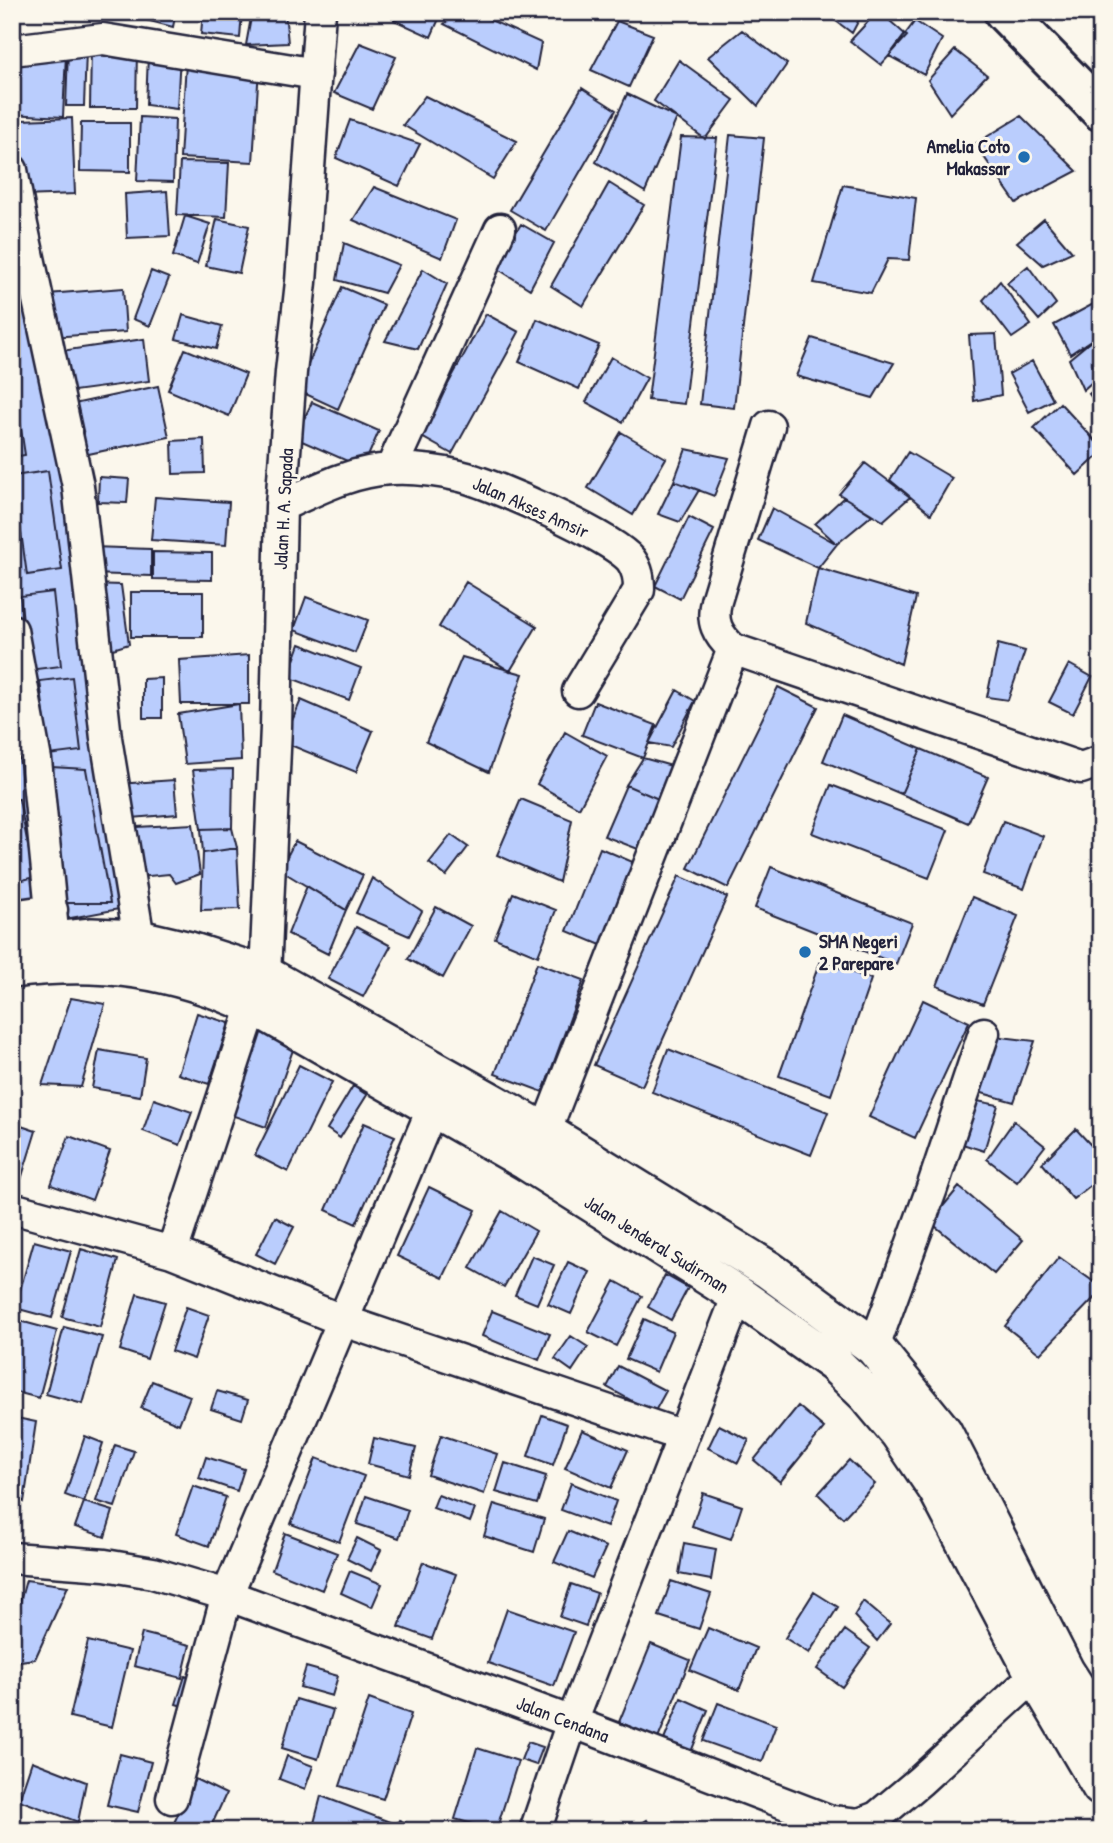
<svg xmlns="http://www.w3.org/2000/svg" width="1113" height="1843" font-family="'Patrick Hand',sans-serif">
<rect width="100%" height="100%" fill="#fbf7ec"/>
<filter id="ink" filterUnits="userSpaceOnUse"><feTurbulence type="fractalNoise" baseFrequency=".0143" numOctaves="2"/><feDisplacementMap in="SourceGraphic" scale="14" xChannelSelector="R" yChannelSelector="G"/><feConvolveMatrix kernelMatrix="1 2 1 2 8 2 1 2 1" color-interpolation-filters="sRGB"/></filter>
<g filter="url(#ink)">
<path fill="#bacdfd" stroke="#22223b" stroke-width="2" d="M143,12H176L173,27L142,19Z
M203,12H242L240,38L201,34Z
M252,12H285L288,43L246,45Z
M397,12H442L431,37L394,20Z
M457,12H473L541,43L536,70L444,24Z
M828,12H863L852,33L828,15Z
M877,12H880L907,36L881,65L850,41Z
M617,21L653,35L629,87L591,70Z
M915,21L942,39L924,75L889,56Z
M742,30L787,64L758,106L708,57Z
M360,43L396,57L372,109L334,93Z
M91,48L137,49L136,108H90Z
M68,50H86L84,106H66Z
M955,50L987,75L950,114L928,80Z
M66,54L63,117L12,114V58Z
M180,54L177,109L146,105L148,55Z
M679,60L734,100L705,139L654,101Z
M186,63L259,68L253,162L180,158Z
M582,88L616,110L546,231L510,210Z
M627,94L677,118L645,192L596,162Z
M425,96L517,141L493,179L403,125Z
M1021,116L1077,171L1016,203L975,144Z
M140,117L175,119L173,182L137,181Z
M72,118L75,194L23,196L21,120Z
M350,120L420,144L399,186L336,158Z
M81,123H130V172L80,171Z
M730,135L764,138L734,408L700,404Z
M681,137L717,138L684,404L648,400Z
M180,162L229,163L226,217L177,215Z
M609,183L644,205L583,306L551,286Z
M843,185L916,198L909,260L888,259L871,293L814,283Z
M374,187L456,220L442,258L353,220Z
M167,191L170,236L127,238L125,194Z
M185,216L210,224L197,264L173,256Z
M217,219L249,226L239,273L206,266Z
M1044,219L1072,252L1043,265L1017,242Z
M521,224L554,243L530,289L495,267Z
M12,230L61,471L119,909L12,929Z
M344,243L399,265L384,293L337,280Z
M1028,266L1056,304L1039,320L1007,283Z
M423,269L447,284L418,349L385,341Z
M151,271L169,278L150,326L133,319Z
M1000,281L1031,325L1012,338L983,300Z
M342,287L384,305L338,409L297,390Z
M123,288L126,332L51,337L48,294Z
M1101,300V333L1070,354L1054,325Z
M486,314L519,332L452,454L420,436Z
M183,315L222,326L216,349L176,339Z
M537,319L599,345L579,389L519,362Z
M996,334L1001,395L974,401L969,335Z
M1097,336L1101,342V374L1083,390L1069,359Z
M812,338L894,363L873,398L796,376Z
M144,339L149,381L67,392L61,351Z
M185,349L246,374L229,416L168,390Z
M611,357L647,378L623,422L586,402Z
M1032,361L1053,400L1029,412L1009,374Z
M12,383H14L25,455L12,457Z
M1101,384V410L1089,394Z
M158,386L169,437L79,456L69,405Z
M312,402L379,431L363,468L295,438Z
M1060,403L1101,447V453L1077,475L1034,428Z
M621,432L666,458L633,515L588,488Z
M204,439L205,473L173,474L172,441Z
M686,449L729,458L714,496L674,481Z
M908,452L952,478L931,514L890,480Z
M865,463L910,497L883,521L839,494Z
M48,471L62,570L27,575L13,476Z
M99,477L129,479L127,503L98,502Z
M674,481L699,490L680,522L658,514Z
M155,497L229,502L226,545L151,540Z
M844,497L872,515L837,544L815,524Z
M772,508L837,544L818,568L758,540Z
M689,517L714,530L680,599L655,586Z
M92,547L151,549V576L91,574Z
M153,552L212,553V580L153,579Z
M818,568L916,597L901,664L806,623Z
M466,582L537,626L510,671L439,627Z
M92,584L121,585L129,644L100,653Z
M53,592L61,666L29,670L20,596Z
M131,592H203V637H131Z
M306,597L368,620L355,653L294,630Z
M300,644L361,668L349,700L288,677Z
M998,644L1025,651L1008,700L987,697Z
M249,655V704H181L179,660Z
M462,657L523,674L489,772L426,742Z
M1069,664L1092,677L1073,714L1049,702Z
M72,677L81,751L49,755L40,681Z
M162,678V718H143V679Z
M778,687L818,707L728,888L688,868Z
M677,690L695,701L671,747L649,743Z
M301,700L373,731L356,772L283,742Z
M595,702L656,725L643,758L582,735Z
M239,704L241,760L185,764L178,714Z
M842,715L921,749L901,794L823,761Z
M565,732L607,756L579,808L537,784Z
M921,749L988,777L968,823L901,794Z
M643,758L675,767L663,801L626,785Z
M51,767L86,769L110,903H60Z
M233,769L232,828L201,829L193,770Z
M174,780L177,814L121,819L118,784Z
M626,785L663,801L638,849L604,836Z
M831,785L948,830L929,878L812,833Z
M12,799H19L34,877L12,883Z
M521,799L572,820L559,882L497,855Z
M1003,821L1043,836L1024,889L983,874Z
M193,824L200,874L176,883L169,874L139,877L137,827Z
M232,828L237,848L203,853L201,829Z
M451,835L468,847L446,876L429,863Z
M295,841L363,875L346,910L280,870Z
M237,848L240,909L201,910L203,853Z
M600,848L642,866L608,948L567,931Z
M771,867L912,923L896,964L755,908Z
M679,876L727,897L642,1086L594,1065Z
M372,878L422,911L409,936L356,913Z
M307,886L346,910L328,954L288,934Z
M513,893L556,910L538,956L495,938Z
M972,897L1018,916L983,1004L937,986Z
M436,907L471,926L443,978L408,959Z
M356,927L391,946L363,997L328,979Z
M820,961L871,979L831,1095L779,1076Z
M537,963L584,980L543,1092L495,1074Z
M71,998L105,1004L81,1087L42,1085Z
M923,1000L969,1022L915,1138L869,1117Z
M197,1013L229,1023L209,1084L178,1074Z
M257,1031L295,1044L266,1127L228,1114Z
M993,1036L1035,1041L1014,1102L975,1091Z
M668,1049L828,1112L811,1155L652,1092Z
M99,1050L146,1058L140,1096L92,1088Z
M299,1065L332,1082L288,1172L255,1155Z
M353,1086L367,1095L340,1138L327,1129Z
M154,1099L192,1112L180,1145L143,1131Z
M972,1100L998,1105L984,1151L953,1141Z
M1014,1121L1045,1146L1017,1182L987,1159Z
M12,1123L36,1131L15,1199L12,1198Z
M364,1123L395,1136L356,1224L326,1210Z
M1076,1129L1101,1156V1177L1073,1199L1042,1163Z
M69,1136L110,1151L92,1200L51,1185Z
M429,1187L476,1210L443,1278L397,1256Z
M959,1187L1023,1240L994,1274L930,1222Z
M502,1211L536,1231L504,1287L470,1268Z
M275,1217L294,1227L275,1264L256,1254Z
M34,1241L71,1251L52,1318L15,1308Z
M81,1249L118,1260L100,1327L62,1317Z
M532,1256L554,1265L537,1304L515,1295Z
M1059,1257L1101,1287V1291L1040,1354L1005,1326Z
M568,1262L590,1272L571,1314L548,1304Z
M665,1275L688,1288L671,1320L648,1307Z
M615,1281L642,1296L616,1346L588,1332Z
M137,1294L165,1302L147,1359L120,1350Z
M186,1307L209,1315L194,1359L171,1351Z
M492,1311L550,1334L539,1360L482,1336Z
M644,1319L673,1332L656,1372L626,1359Z
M20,1321L57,1331L39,1398L12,1391V1349Z
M64,1327L102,1337L83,1404L46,1394Z
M571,1336L588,1347L572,1371L555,1359Z
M618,1366L666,1391L654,1413L607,1387Z
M152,1381L190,1396L179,1424L141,1408Z
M217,1391L248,1400L242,1419L211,1409Z
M798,1406L824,1428L780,1482L754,1460Z
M542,1415L567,1424L553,1465L528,1456Z
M12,1417L36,1422L24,1502L12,1494Z
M719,1425L749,1440L738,1463L708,1448Z
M582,1430L628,1450L611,1488L565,1468Z
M441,1435L497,1454L484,1494L428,1475Z
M85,1436L103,1443L84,1502L65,1495Z
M374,1438L416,1448L409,1475L368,1464Z
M115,1445L134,1451L115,1507L96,1501Z
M206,1457L244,1469L237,1491L199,1478Z
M316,1458L364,1476L339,1542L291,1524Z
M849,1460L875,1484L843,1518L818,1494Z
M505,1463L546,1476L537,1504L496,1492Z
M571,1483L616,1501L607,1527L561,1510Z
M193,1486L226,1497L209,1546L176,1534Z
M703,1493L742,1506L731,1539L692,1526Z
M438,1495L475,1509L470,1522L433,1508Z
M366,1496L408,1510L399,1538L357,1524Z
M84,1502L113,1511L105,1537L75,1527Z
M494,1504L544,1519L534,1552L484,1536Z
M568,1531L606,1547L592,1578L554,1562Z
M285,1533L337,1553L322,1590L272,1570Z
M357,1538L381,1550L371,1571L347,1559Z
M684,1543L716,1549L711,1580L679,1574Z
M423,1562L456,1574L432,1639L399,1627Z
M350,1571L382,1584L372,1607L341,1593Z
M26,1580L68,1586L35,1659L12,1662V1630Z
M671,1581L711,1594L699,1629L659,1616Z
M571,1584L597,1593L586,1626L560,1617Z
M814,1592L838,1607L809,1653L785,1638Z
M863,1601L890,1624L877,1641L854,1616Z
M507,1609L574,1632L554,1686L488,1663Z
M708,1628L756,1648L739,1690L690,1670Z
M845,1630L870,1648L842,1687L817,1669Z
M142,1633L190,1645L182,1678L134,1666Z
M88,1641L130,1651L112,1727L70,1717Z
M651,1644L690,1660L658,1739L619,1722Z
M306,1667L338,1676L332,1696L300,1687Z
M185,1676L200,1681L192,1709L176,1704Z
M681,1698L708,1710L691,1752L664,1740Z
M296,1699L333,1710L318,1759L282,1748Z
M369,1699L411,1714L383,1799L340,1786Z
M718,1703L776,1725L762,1762L703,1741Z
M528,1742L543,1747L536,1765L521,1760Z
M477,1748L518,1761L496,1831L455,1819Z
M120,1754L151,1762L138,1812L107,1805Z
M287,1756L313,1766L305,1789L279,1779Z
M32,1761L86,1782L78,1822L19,1800Z
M195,1779L226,1794L209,1831H170Z
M321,1796L390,1822L386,1831H312Z
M399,1820L425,1831H394Z
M647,1820L653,1831H629Z"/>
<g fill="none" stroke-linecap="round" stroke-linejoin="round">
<g stroke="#22223b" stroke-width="35">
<path id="minor" d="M320,12L301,282L291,372L281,506L276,727L265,975L253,1005L172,1252L344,1321L683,1436
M12,50L103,39L316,74
M12,170L22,225L78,486L106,738L139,939
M769,426L716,601C711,622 717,634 733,649L1081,768L1101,761
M391,469L500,229
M281,506C316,490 351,471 391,469C412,468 439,471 460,476C493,484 611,536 631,560C638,570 639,579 639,590L578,691
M12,630L36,760L54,941
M12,916L52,910
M534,1149L545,1132L733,649
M12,1208L172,1252
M874,1347L932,1188L984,1033
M12,1558L105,1565L153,1573L227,1595L572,1722L831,1821L859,1824L877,1817L920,1781L1052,1660
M172,1798L227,1595L433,1107
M535,1831L572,1722L738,1295"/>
</g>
<g stroke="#22223b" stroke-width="42">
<path id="major" d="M17,945L92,937L139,939L190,951L265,975L545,1132L769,1270L874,1347L943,1432L1065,1671L1101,1727
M12,969C101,958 172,968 253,1005L526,1161L738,1295L834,1363L867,1395L899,1433L937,1489L1035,1675L1101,1787"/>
</g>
<g stroke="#22223b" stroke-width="44">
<path id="highway" d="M1004,12L1101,111"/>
</g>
<use href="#minor" stroke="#fbf7ec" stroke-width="30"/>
<use href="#major" stroke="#fbf7ec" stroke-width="37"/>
<use href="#highway" stroke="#fbf7ec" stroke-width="38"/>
</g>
</g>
<g fill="#1f6fb2" stroke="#fbf7ec" stroke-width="2.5">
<circle cx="1024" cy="157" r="7"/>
<circle cx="805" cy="952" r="7"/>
</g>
<g text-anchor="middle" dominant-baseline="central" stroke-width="6" stroke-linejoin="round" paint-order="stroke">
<g font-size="19" font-weight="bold" fill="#22223b" stroke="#fbf7ec" text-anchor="end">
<text x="1010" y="146">Amelia Coto<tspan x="1010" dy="22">Makassar</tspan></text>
<text x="819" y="941" text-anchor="start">SMA Negeri<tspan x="819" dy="22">2 Parepare</tspan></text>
</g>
<g font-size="19" fill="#22223b" stroke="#fbf7ec">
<text transform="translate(531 507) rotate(24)">Jalan Akses Amsir</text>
<text transform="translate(283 509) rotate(-87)">Jalan H. A. Sapada</text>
<text transform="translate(657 1244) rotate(32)">Jalan Jenderal Sudirman</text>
<text transform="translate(563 1719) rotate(21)">Jalan Cendana</text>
</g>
</g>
<rect width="1113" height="1843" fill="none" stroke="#fbf7ec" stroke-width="42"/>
<rect x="21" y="21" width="1071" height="1801" fill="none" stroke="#22223b" stroke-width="2.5" filter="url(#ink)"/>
</svg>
